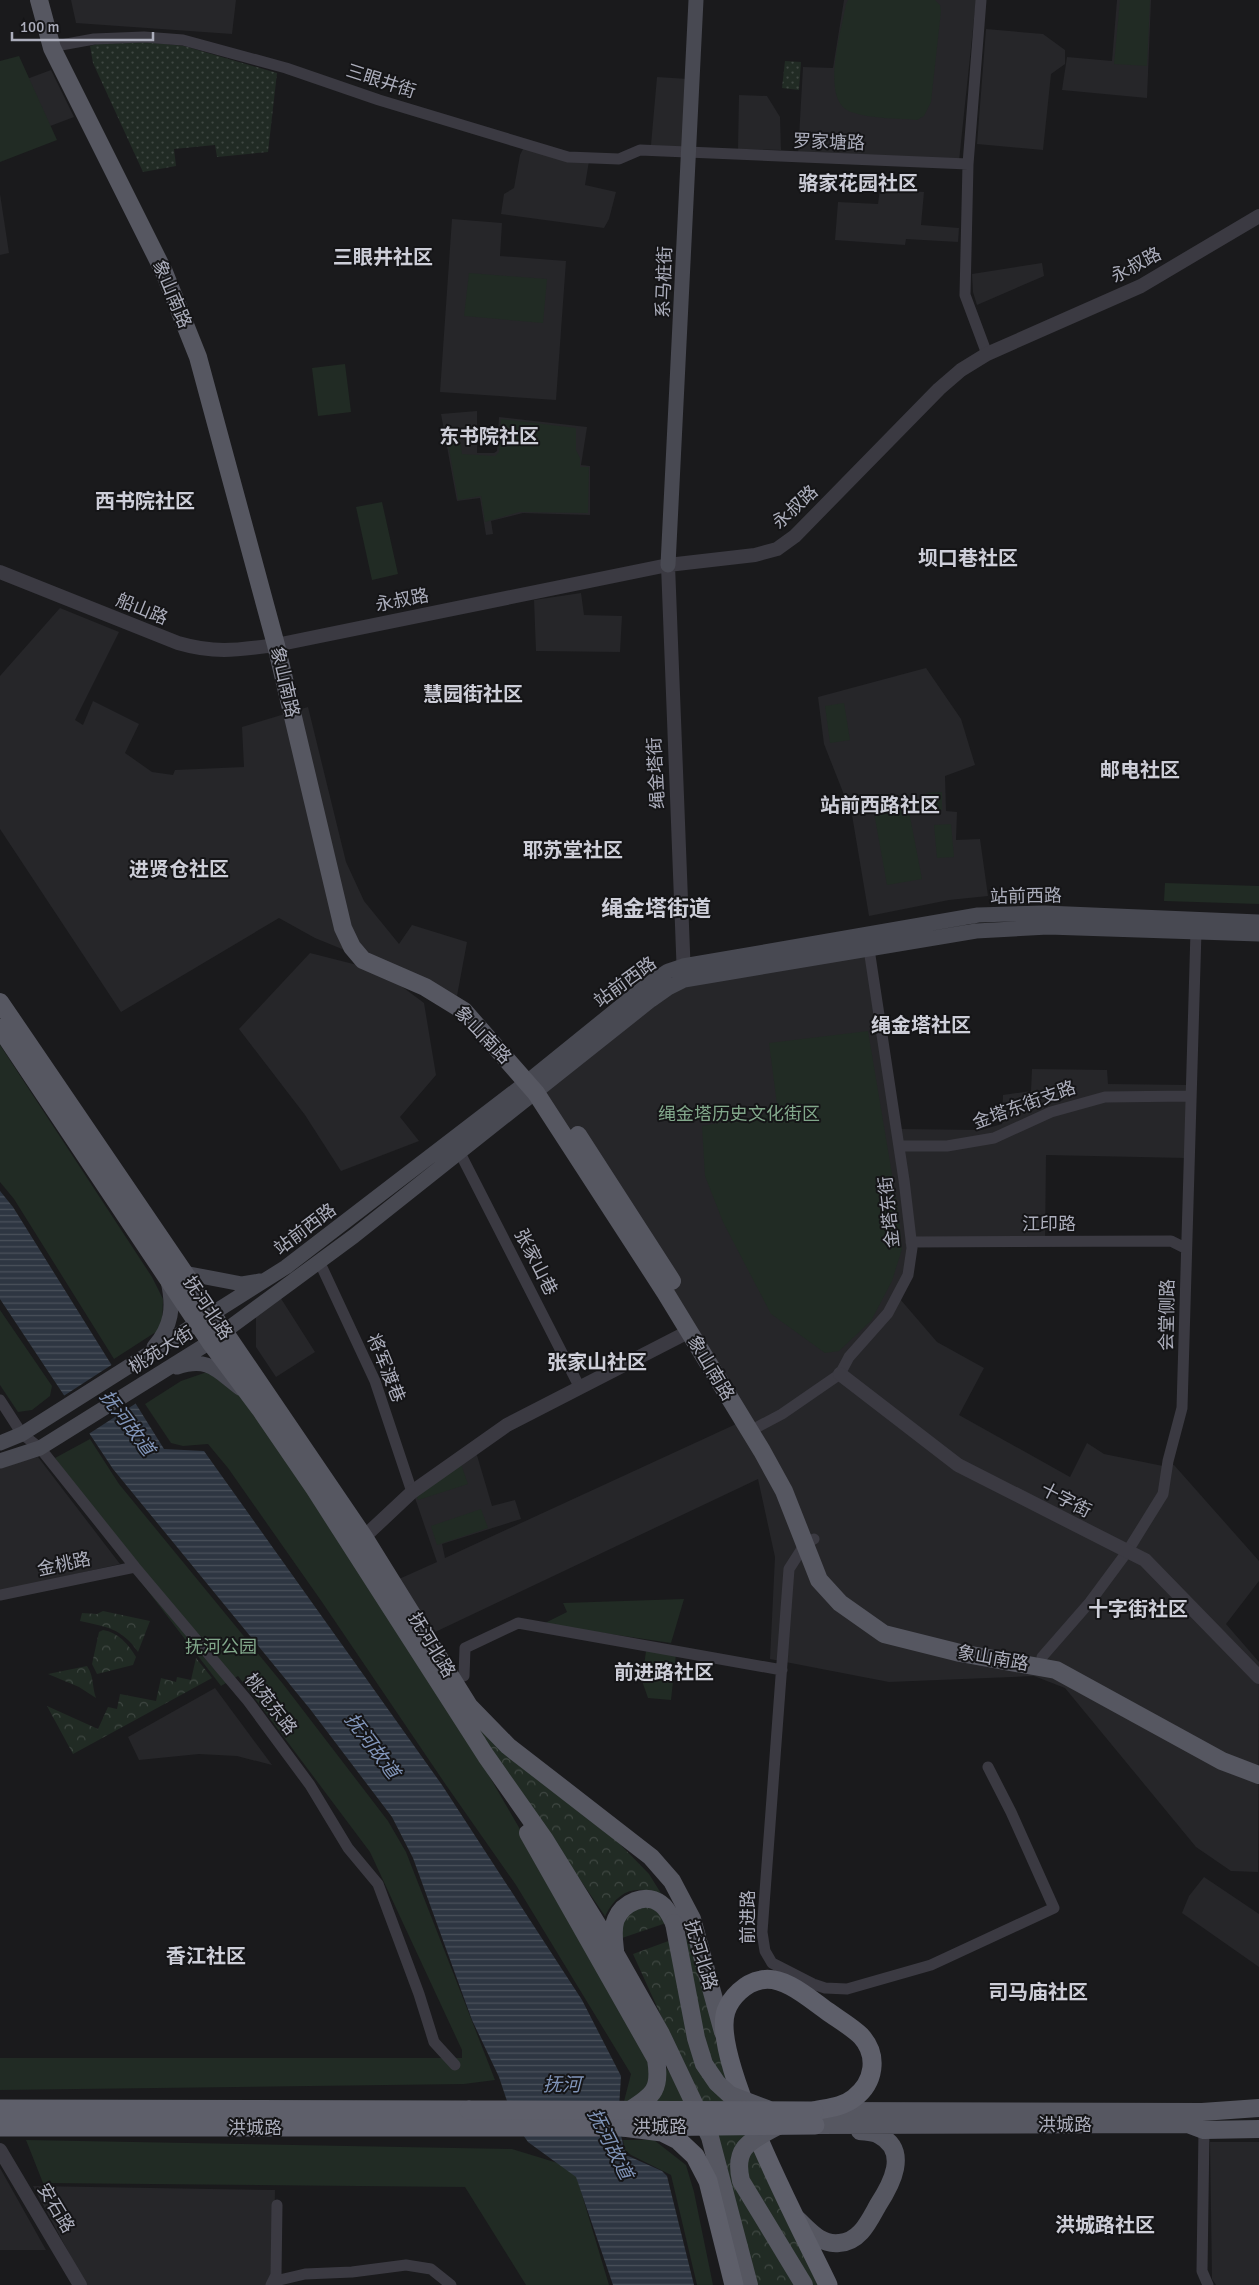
<svg xmlns="http://www.w3.org/2000/svg" width="1259" height="2285" font-family="Signika,'Noto Sans SC',sans-serif">
<defs>
<pattern id="forest-crowns" width="20" height="18" patternUnits="userSpaceOnUse" patternTransform="scale(1.25)"><rect width="20" height="18" fill="#212b24"/><path d="M2 6a3 3 0 1 1 6 0M12 15a3 3 0 1 1 6 0" fill="none" stroke="#3f4742"/></pattern>
<pattern id="garden-dots" width="8" height="8" patternUnits="userSpaceOnUse" patternTransform="scale(1.25)"><rect width="8" height="8" fill="#212b24"/><path d="M2 2h.1M6 6h.1" fill="none" stroke="#3f4742" stroke-width="1.8" stroke-linecap="round"/></pattern>
<pattern id="water-rules" width="6" height="5" patternUnits="userSpaceOnUse" patternTransform="scale(1.25)"><rect width="6" height="5" fill="#2e3642"/><path d="M0 2.5h6" fill="none" stroke="#4a515b"/></pattern>
</defs>
<rect width="100%" height="100%" fill="#1a1a1c"/>
<path fill="#262629" d="M71,0H236L232,34L76,23Z
M844,0H976L959,161L798,155L803,67L833,68Z
M1117,0H1151L1147,98L1062,90L1067,57L1112,61Z
M986,29L1043,34L1065,50V64L1051,74L1043,150L977,144Z
M51,70L74,117L0,145V89Z
M657,77L688,79L682,149L651,145Z
M739,95L767,96L780,117L781,150L738,149Z
M524,147L589,161L585,185L616,192L609,219L604,228L501,214L504,194L514,188L520,155Z
M880,189L924,192L921,225L959,228L958,242L906,239L905,245L835,240L838,202L878,204Z
M0,194L9,253L0,255Z
M452,219L502,223L500,256L566,261L556,400L440,392Z
M1042,263L1044,276L977,305L973,292L972,274Z
M477,411V453H494L497,451L499,417L587,427L581,465L590,466V515L523,513L491,521L493,534L486,535L480,498L457,501L441,414Z
M581,593L584,615L622,616L620,652L536,651L534,600Z
M60,608L119,632L75,720L83,725L93,701L139,724L125,753L152,772L173,775L175,770L244,767L242,727L308,707L346,862L364,901L399,944L412,925L467,942L457,996L315,938L279,918L121,1012L0,829V676Z
M926,668L961,719L975,765L945,776L946,811L957,812L956,840L980,839L988,896L949,900L869,916L852,815L824,744L818,697Z
M870,927L898,1129L981,1130L1002,1124L1003,1095L1031,1091L1032,1069L1107,1070L1108,1084L1189,1085L1186,1158L1046,1155L1045,1245H915L900,1299L937,1342L984,1368L959,1415L1070,1477L1087,1443L1104,1454L1163,1466L1174,1465L1259,1561V1581L1226,1624L1259,1662L1258,1872L1231,1871L1196,1847L1065,1688L1034,1676L889,1682L770,1659L775,1557L758,1479L431,1634L399,1579L437,1562L414,1495L476,1452L492,1506L515,1500L521,1519L442,1544L445,1558L747,1419L536,1082L677,961Z
M310,953L381,971L424,1003L436,1075L400,1117L419,1141L341,1171L305,1115L239,1029Z
M280,1297L315,1352L276,1377L256,1347V1313Z
M38,1457L120,1564L0,1591V1466Z
M215,1688L272,1765L237,1756L199,1754L139,1760L128,1737Z
M1204,1877L1259,1914V1967L1182,1913L1189,1896Z
M1210,2142H1259V2285H1216L1212,2279Z
M0,2168L46,2250H0Z
M33,2186L275,2190L273,2285H86Z"/>
<path fill="#212b24" d="M848,0H935L940,5L941,11L931,102L924,116L917,120C896,118 871,119 851,112C819,101 842,29 846,4Z
M1120,0H1150L1147,66L1114,64Z
M19,56L57,140L0,162V61Z
M469,273L547,279L543,323L464,316Z
M345,364L351,412L318,416L312,368Z
M501,419L576,428V450L580,458V467H589L588,513L519,512L485,522L481,496L458,500L447,437L459,434L462,454L495,456L499,452Z
M382,502L398,574L372,580L356,507Z
M844,703L850,740L830,743L825,706Z
M942,792V810L927,811L926,793Z
M907,801L922,879L887,885L873,807Z
M951,824L954,857L937,858L934,825Z
M1165,883L1259,886V904L1164,901Z
M868,1031L898,1210L902,1249L892,1281L871,1321L839,1351L825,1353L771,1314L723,1222L705,1176L702,1126L778,1112L769,1043Z
M0,1045L152,1277L163,1299L162,1328L114,1359L14,1199L0,1182Z
M0,1310L52,1386L50,1396L32,1410L18,1412L0,1385Z
M207,1372L239,1395L264,1426L469,1741L632,2023L683,2090L694,2117H620L631,2074L516,1885L446,1785L322,1602L228,1468L208,1444L183,1446L171,1443L145,1404L181,1381Z
M90,1439L119,1484L283,1684L388,1821L406,1852L495,2080L464,2084L0,2090V2058H462V2050L370,1852L238,1676L221,1686L124,1560L55,1458Z
M461,1464L468,1484L418,1500L416,1495Z
M481,1509L488,1528L437,1545L431,1526Z
M684,1599L671,1643L543,1624L567,1612L563,1603Z
M646,1651L676,1654L671,1700L648,1698L642,1681Z
M26,2140L512,2149L574,2168L609,2285H526L465,2187L43,2183Z
M623,2140H654L686,2165L694,2192L713,2285H697L671,2175L631,2155L625,2150Z"/>
<path fill="url(#forest-crowns)" d="M103,1611L150,1621L138,1652C122,1628 106,1627 80,1621L82,1613L97,1614Z
M103,1630C118,1632 129,1645 136,1657L133,1665L97,1674L92,1664L99,1632Z
M196,1658L212,1678L73,1754L47,1706L98,1729L108,1707L117,1709L120,1694L156,1701L161,1678L176,1682L177,1677L191,1680Z
M87,1666C94,1676 92,1687 96,1698L79,1687L48,1674Z
M469,1717L613,1837L649,1874L662,1895C636,1884 618,1890 605,1916Z
M651,1904L669,1922L622,1938L619,1920L624,1912Z
M693,1932L724,2058L820,2285H756L718,2141L633,1954Z"/>
<path fill="url(#garden-dots)" d="M145,42L184,46L277,73L268,152L217,157L215,145L174,149L176,166L143,172L93,63L90,46L97,44Z
M785,61L801,62L799,90L782,88Z"/>
<path fill="url(#water-rules)" d="M0,1191L13,1207L164,1449L204,1451L442,1785L582,2000L621,2076L618,2124L626,2155L662,2171L667,2176L694,2285H613L576,2177L528,2142L514,2122L499,2077L472,2020L413,1858L392,1817L310,1709L113,1469L0,1299Z"/>
<path fill="#1a1a1c" d="M113,1364L138,1402L87,1435L62,1397Z"/>
<g fill="none" stroke-linecap="round" stroke-linejoin="round">
<path stroke="#3b3a42" stroke-width="11" d="M981,0L968,164L965,295L987,354
M61,45L94,39L144,37L183,40L286,68L379,100L568,157L619,159L640,150L968,164
M899,1146H947L994,1138L1051,1112L1105,1097L1190,1096
M460,1153L580,1388
M911,1242L1171,1241L1185,1248
M319,1261L375,1381L412,1492
M0,1400L22,1434L40,1448L135,1567L248,1701L310,1785L348,1848L378,1884L419,1994L434,2042L455,2065
M750,1431L782,1414L840,1374L849,1357L888,1313L908,1275L912,1248L904,1180L869,949
M814,1539L805,1544L789,1569L762,1932L765,1951L772,1963L813,1984L825,1988L847,1989L931,1965L1054,1908L1011,1812L988,1767
M0,1595L135,1567
M1042,1657L1090,1602L1127,1552L1163,1494L1168,1461L1182,1408L1196,931
M464,1676L465,1648L518,1623L782,1670
M1204,2130L1202,2271L1208,2285
M275,2281L305,2274L352,2272L406,2265L431,2269L451,2285
M271,2285L276,2275L277,2205"/>
<path stroke="#3b3a42" stroke-width="14" d="M668,565L684,977
M0,572L178,643C216,654 238,650 276,645L668,565L755,555L777,549L795,536L939,389L961,370L987,354L1141,286L1259,216
M840,1374L958,1465L1145,1560L1259,1677
M364,1537L412,1492L507,1425L688,1332
M0,2150L80,2285"/>
<path stroke="#484952" stroke-width="15" d="M668,565L696,0
M184,1273L242,1284L260,1281
M154,1347C172,1326 174,1307 168,1281
M177,1367C209,1357 216,1370 240,1388
M0,1443L22,1434L286,1267L527,1082L647,985L668,971L683,966L978,915L1045,913L1259,922
M0,1461L40,1448L210,1342L354,1236L651,1000L668,988L684,980L976,931L1048,927L1259,934"/>
<path stroke="#565761" stroke-width="18" d="M39,0L52,48L164,272L198,357L276,645L343,928L352,947L363,960L425,987L464,1011L536,1093L665,1292L762,1451L784,1491L819,1580L840,1603L884,1634L960,1653L1056,1670L1222,1761L1259,1775
M0,1002L364,1537L469,1706L508,1746L651,1857L672,1881L692,1919L723,2032
M0,1028L210,1342L260,1409L314,1488L486,1756L545,1840L615,1953L661,2034L710,2137L749,2285
M578,1135L672,1281
M528,1833L656,2059C661,2089 654,2095 630,2110
M615,1950C614,1940 612,1929 616,1919C623,1903 645,1892 661,1904C667,1908 671,1917 674,1923
M827,2111L1202,2112L1259,2108
M815,2125L1188,2124L1204,2130L1259,2129
M797,2219C809,2230 820,2245 839,2243C860,2242 869,2221 878,2205C891,2185 910,2151 879,2135C874,2132 866,2132 860,2131"/>
<path stroke="#5e5f6a" stroke-width="19" d="M0,2109L469,2110
M814,2111C827,2108 843,2107 854,2098C874,2083 879,2056 861,2036C852,2027 838,2019 827,2011C810,1999 784,1975 761,1980C745,1983 731,1997 726,2011C710,2059 804,2234 828,2285
M0,2127H623L662,2132L678,2140L695,2156L708,2181L734,2285"/>
<path stroke="#565761" stroke-width="18" d="M674,1923L696,2038L704,2064L717,2083L730,2095L767,2109
M778,2126C750,2141 733,2147 741,2181L804,2285"/>
<path stroke="#5e5f6a" stroke-width="19" d="M469,2110L814,2111
M623,2127L815,2125"/>
</g>
<g text-anchor="middle" dominant-baseline="central" stroke-width="4" stroke-linejoin="round" paint-order="stroke">
<g font-size="18" fill="#acaebc" stroke="#151517">
<text transform="translate(381 81) rotate(18)">三眼井街</text>
<text transform="translate(829 142) rotate(2)">罗家塘路</text>
<text transform="translate(1136 265) rotate(-28)">永叔路</text>
<text transform="translate(664 282) rotate(-88)">系马桩街</text>
<text transform="translate(172 294) rotate(67)">象山南路</text>
<text transform="translate(795 507) rotate(-43)">永叔路</text>
<text transform="translate(402 600) rotate(-11)">永叔路</text>
<text transform="translate(142 609) rotate(22)">船山路</text>
<text transform="translate(285 682) rotate(77)">象山南路</text>
<text transform="translate(656 773) rotate(-93)">绳金塔街</text>
<text transform="translate(1026 896) rotate(-1)">站前西路</text>
<text transform="translate(625 982) rotate(-36)">站前西路</text>
<text transform="translate(483 1035) rotate(46)">象山南路</text>
<text transform="translate(1024 1105) rotate(-20)">金塔东街支路</text>
<text transform="translate(889 1212) rotate(-96)">金塔东街</text>
<text x="1049" y="1224">江印路</text>
<text transform="translate(305 1229) rotate(-37)">站前西路</text>
<text transform="translate(536 1262) rotate(63)">张家山巷</text>
<text transform="translate(208 1308) rotate(56)">抚河北路</text>
<text transform="translate(1167 1315) rotate(-89)">会堂侧路</text>
<text transform="translate(161 1350) rotate(-32)">桃苑大街</text>
<text transform="translate(386 1368) rotate(68)">将军渡巷</text>
<text transform="translate(711 1368) rotate(59)">象山南路</text>
<text transform="translate(1066 1500) rotate(27)">十字街</text>
<text transform="translate(64 1564) rotate(-12)">金桃路</text>
<text transform="translate(432 1645) rotate(59)">抚河北路</text>
<text transform="translate(993 1658) rotate(10)">象山南路</text>
<text transform="translate(271 1704) rotate(52)">桃苑东路</text>
<text transform="translate(748 1917) rotate(-90)">前进路</text>
<text transform="translate(701 1955) rotate(73)">抚河北路</text>
<text x="1065" y="2125">洪城路</text>
<text x="660" y="2127">洪城路</text>
<text x="255" y="2128">洪城路</text>
<text transform="translate(56 2208) rotate(59)">安石路</text>
</g>
<g font-size="18" fill="#82a88b" stroke="#151517">
<text x="739" y="1114">绳金塔历史文化街区</text>
<text x="221" y="1647">抚河公园</text>
</g>
<g font-size="19" font-style="italic" fill="#8195b9" stroke="#151517">
<text transform="translate(127 1423) rotate(53)">抚河故道</text>
<text transform="translate(372 1746) rotate(53)">抚河故道</text>
<text x="562" y="2085">抚河</text>
<text transform="translate(610 2144) rotate(63)">抚河故道</text>
</g>
<g font-size="20" font-weight="bold" fill="#cdced8" stroke="#151517">
<text x="858" y="183">骆家花园社区</text>
<text x="383" y="257">三眼井社区</text>
<text x="489" y="436">东书院社区</text>
<text x="145" y="501">西书院社区</text>
<text x="968" y="558">坝口巷社区</text>
<text x="473" y="694">慧园街社区</text>
<text x="1140" y="770">邮电社区</text>
<text x="880" y="805">站前西路社区</text>
<text x="573" y="850">耶苏堂社区</text>
<text x="179" y="869">进贤仓社区</text>
<text x="921" y="1025">绳金塔社区</text>
<text x="597" y="1362">张家山社区</text>
<text x="1138" y="1609">十字街社区</text>
<text x="664" y="1672">前进路社区</text>
<text x="206" y="1956">香江社区</text>
<text x="1038" y="1992">司马庙社区</text>
<text x="1105" y="2225">洪城路社区</text>
</g>
<g font-size="22" font-weight="bold" fill="#cdced8" stroke="#151517">
<text x="656" y="908">绳金塔街道</text>
</g>
</g>
<path d="M12 32v8h141v-8" fill="none" stroke="#acaebc" stroke-width="2.5"/>
<text x="20" y="32" font-size="15" fill="#acaebc" stroke="#151517" stroke-width="4" paint-order="stroke">100 m</text>
</svg>
